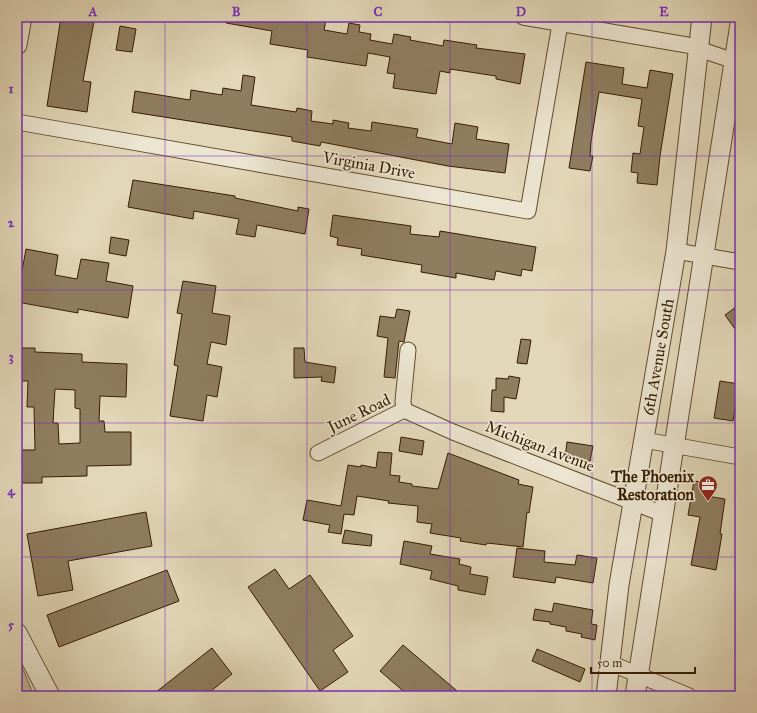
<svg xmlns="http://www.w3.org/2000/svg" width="757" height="713" font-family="'IM FELL Great Primer',serif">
<rect width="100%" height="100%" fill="#e2d7b8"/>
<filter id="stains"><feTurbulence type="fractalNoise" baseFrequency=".005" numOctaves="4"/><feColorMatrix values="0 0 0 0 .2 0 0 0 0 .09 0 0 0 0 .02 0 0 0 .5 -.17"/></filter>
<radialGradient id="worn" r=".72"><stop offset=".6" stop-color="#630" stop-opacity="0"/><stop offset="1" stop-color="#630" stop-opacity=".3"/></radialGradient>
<path fill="#c5b799" stroke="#7d6a4c" d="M17,655L34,696H17Z"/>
<path fill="#8f7d60" stroke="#351c00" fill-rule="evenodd" d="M61,17L94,21L83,81L91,82L87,112L47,106Z
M227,17H310L326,20L324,30L347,34L349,23L360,25L359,32L371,34L370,40L392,44L394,34L411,37L410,40L443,46L444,40L477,45L476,48L525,54L520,84L496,79V76L450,69V73L440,71L436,94L393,88L395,74L387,73L390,57L368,53L366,66L307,57L308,50L270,44L272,31L226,23Z
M120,26L136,29L132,52L116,50Z
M586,62L624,68L622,84L647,88L650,70L673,74L660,156L657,185L637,183L638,173L631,172L633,153L640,154L644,127L638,126L642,99L599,92L591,142L590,156H593L590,171L569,168Z
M243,75L255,77L251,105L296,112L297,108L312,111L311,121L333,124V120L349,123L348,128L371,131L372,122L418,129L416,137L452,144L455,123L478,127L476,139L509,144L505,173L448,166L321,142L320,146L292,141V137L132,112L135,91L190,100L191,90L222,95L223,88L241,91Z
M133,180L235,196V198L298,211V207L309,209L305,234L257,225L255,237L236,234L239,219L194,211L193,219L128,207Z
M333,215L411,226L410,234L439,237L440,231L536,247L532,271L522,269L521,276L496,271L494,280L456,273V278L421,272L422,265L361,255L362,249L337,245L338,238L330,236Z
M111,237L129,240L126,256L109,253Z
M26,249L58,255L55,275L77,279L81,259L109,263L106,281L133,286L128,318L78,309V313L17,302V270L22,271Z
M183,281L216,286L212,313L230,316L226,345L211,342L207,364L222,367L217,397L207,395L203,421L170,416L178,366L174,365L182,314L177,313Z
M740,304V336L725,315Z
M397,309L410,311L404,342L399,341L395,378L384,377L388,338L377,336L380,316L395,318Z
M521,339L531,340L527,364L517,363Z
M17,348H35V352L82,354V362L127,364L126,397L100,396L99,421H104L105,432H131V465L87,466V476L42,477V483H17V450H35L34,407H27L28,381H17ZM55,389L75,390V408L80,409V443L59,444L58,423H53Z
M294,348H304L305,362L336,367L334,383L321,381L322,377L294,378Z
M509,376L520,378L516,399L504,397V412L491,411L492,390H496V378L508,379Z
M720,381L739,384L733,421L714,418Z
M401,437L424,441L422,455L399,451Z
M567,442L593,446L590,461L565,458Z
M378,452L392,453L390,475L400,476L399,482L412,484V486L438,489L448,453L519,480L518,484L533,487L529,513L527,512L523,547L487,543L486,545L460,541L461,538L430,533L432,524L417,522L418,506L388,503L389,501L357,496L354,515L344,514L341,534L328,532L330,525L303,520L307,500L341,506L348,465L361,467V465L376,468Z
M694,481L710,483L707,496L725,499L720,534H722L716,570L691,565L700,517L688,515Z
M146,512L152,546L68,561L73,590L38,596L27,534Z
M345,530L372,535L371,546L342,543Z
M404,541L432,546L430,554L460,559L459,564L471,567L470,574L488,577L485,595L458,590V586L430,579L432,571L400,564Z
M517,548L545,551L544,562L575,565L577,555L597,558L593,583L556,577L555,583L513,577Z
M275,569L289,589L310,575L353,636L333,650L348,672L320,691L248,587Z
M167,570L179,601L59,647L47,615Z
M554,603L593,610L591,624L597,625L595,640L581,637L582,634L566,631V627L550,624V622L533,620L535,609L552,612Z
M403,645L463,696H409L380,671Z
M212,648L232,674L205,696H151Z
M537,649L585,669L580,682L532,661Z"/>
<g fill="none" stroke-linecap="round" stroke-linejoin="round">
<g stroke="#604b2e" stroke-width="17">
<path id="minor" d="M523,17L687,45L740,63
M17,122L528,211L560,24
M676,251L740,262
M404,410L453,432L663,514
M644,440L740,457
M318,453L404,410L403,401L408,350
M610,663L689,696"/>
</g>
<g stroke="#604b2e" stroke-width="21">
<path id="tertiary" d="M17,45L22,17
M17,633L50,696
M606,696L619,585L676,251L702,17
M635,696L740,24"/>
</g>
<use href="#minor" stroke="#ece5d1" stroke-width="15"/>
<use href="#tertiary" stroke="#ece5d1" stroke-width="19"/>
</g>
<path fill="none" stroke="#7b2cbf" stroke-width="1" stroke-opacity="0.55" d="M165,17V696M307,17V696M450,17V696M592,17V696M17,156H740M17,290H740M17,423H740M17,557H740"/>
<defs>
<g id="office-pin" transform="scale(1)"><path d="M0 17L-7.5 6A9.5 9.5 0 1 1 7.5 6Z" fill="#8f2418" stroke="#ece5d1"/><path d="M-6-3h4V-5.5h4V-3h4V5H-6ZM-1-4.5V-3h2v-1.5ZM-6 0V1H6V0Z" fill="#fff"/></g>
</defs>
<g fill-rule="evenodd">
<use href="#office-pin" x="708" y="485"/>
</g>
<g text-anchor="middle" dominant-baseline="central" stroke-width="3.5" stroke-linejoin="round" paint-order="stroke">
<g font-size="16" fill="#351c00" stroke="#ece5d1">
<text transform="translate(369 165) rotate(10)">Virginia Drive</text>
<text transform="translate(658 357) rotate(-80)">6th Avenue South</text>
<text transform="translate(359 413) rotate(-26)">June Road</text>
<text transform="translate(540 446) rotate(21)">Michigan Avenue</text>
</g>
<g font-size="16" font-weight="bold" fill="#351c00" stroke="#ece5d1" text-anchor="end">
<text x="694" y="476">The Phoenix<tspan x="694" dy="18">Restoration</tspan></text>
</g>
</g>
<rect width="757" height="713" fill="none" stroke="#e2d7b8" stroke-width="44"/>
<path d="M591 667v6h104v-6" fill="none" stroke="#351c00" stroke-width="2"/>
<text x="597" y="667" font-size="12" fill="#351c00" stroke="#ece5d1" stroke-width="3" paint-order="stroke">50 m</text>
<rect x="22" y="22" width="713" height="669" fill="none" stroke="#7b2cbf" stroke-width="1.5"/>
<g font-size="13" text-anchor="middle" font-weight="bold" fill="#7b2cbf">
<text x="93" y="16">A</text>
<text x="236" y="16">B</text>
<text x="378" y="16">C</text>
<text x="521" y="16">D</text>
<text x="664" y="16">E</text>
<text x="11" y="93">1</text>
<text x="11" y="227">2</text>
<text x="11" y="361">3</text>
<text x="11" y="495">4</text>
<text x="11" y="629">5</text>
</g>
<rect width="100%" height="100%" filter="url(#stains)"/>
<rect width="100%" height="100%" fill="url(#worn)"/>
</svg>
